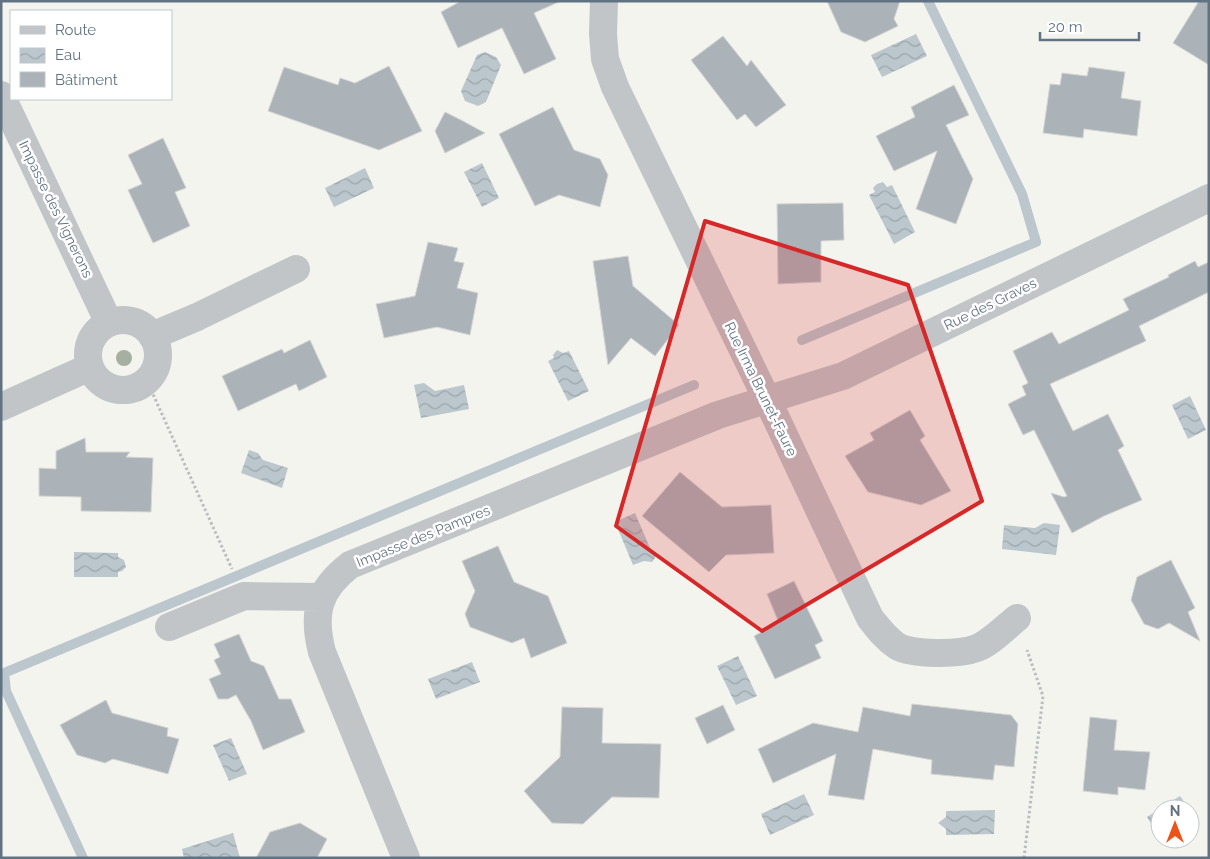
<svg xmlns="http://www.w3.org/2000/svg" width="1210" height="859" font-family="Raleway,sans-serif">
<defs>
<pattern id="water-waves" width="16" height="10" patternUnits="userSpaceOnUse" patternTransform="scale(1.25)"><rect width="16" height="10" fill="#bbc7cc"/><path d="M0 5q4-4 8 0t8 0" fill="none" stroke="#9ba6ab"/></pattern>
</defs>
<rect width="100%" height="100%" fill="#f4f4ef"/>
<path fill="url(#water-waves)" d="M916,34L927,56L882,77L871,55Z
M485,52L496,57L501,65L486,102L478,106L465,101L461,91L477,55Z
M482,163L499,198L482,207L464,172Z
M365,168L374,188L334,207L325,188Z
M883,182L887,187L892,185L915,232L894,244L869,195L875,192L873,188L877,184Z
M557,350L563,353L569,351L589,391L568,401L548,361L554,358L553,355Z
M424,383L435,391L464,385L469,409L421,418L414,385Z
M1190,396L1206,430L1188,439L1172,405Z
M249,450L258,453L263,460L288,468L282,488L241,473Z
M635,513L650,548L656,553L655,558L652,562L644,561L633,565L615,522Z
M1044,523L1060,525L1056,555L1002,549L1004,525L1035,528Z
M74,552L118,553V557L124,560L126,567L122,571L118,572V577H74Z
M738,656L757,696L736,705L717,666Z
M472,662L480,682L436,699L428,679Z
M231,738L247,774L229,781L213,745Z
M804,794L814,815L770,835L761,814Z
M1180,796L1189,809H1160V833L1158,834L1147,817Z
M995,810L994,834L946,835V829L938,823L946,817V811Z
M233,833L240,858H184L182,849Z"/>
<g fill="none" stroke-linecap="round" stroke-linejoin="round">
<path stroke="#bbc7cc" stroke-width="10" d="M802,340L1036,242L1022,194L928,1
M83,858L6,691L4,673L694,385"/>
</g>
<path fill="#abb2b8" stroke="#d5d5d2" d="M461,1H561L534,13L556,59L524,74L502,28L458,48L441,12Z
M827,1H900L894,19L898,26L865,42L841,32Z
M1199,1H1209V65L1173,43Z
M723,36L747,66L751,60L786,105L756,127L745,114L737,120L691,60Z
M389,66L422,131L379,150L268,111L284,67L338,85L340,78L355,83Z
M1089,67L1125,72L1121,98L1141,101L1137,136L1084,129L1083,138L1043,133L1050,84L1060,85L1062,73L1087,76Z
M954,85L969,115L946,125L973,179L956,224L916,209L937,151L894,171L876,136L915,117L911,107Z
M553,107L574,150L600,159L608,175L600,207L559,195L535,206L499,134Z
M445,112L463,121L485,133L445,153L435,131Z
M163,138L186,188L175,192L190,226L153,243L128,190L142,184L128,155Z
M843,203L844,240L821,241V282L778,284L777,204Z
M428,242L458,248L454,261L464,263L457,288L478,293L470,335L437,327L384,338L376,304L415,296Z
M628,256L633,286L679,325L655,356L631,338L608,365L593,261Z
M1195,261L1198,267L1209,262V292L1139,326L1146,341L1050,384L1073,431L1108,414L1124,446L1118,450L1142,500L1104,516L1072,533L1051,493L1064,497L1067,496L1034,430L1023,435L1008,404L1026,395L1022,386L1028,383L1013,351L1052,332L1059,344L1129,310L1123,299L1169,277L1168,275Z
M310,340L327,377L299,391L296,384L238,411L222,376L282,349L284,353Z
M910,410L925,436L920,440L951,491L921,505L868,492L845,456L874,440L870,433Z
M85,438L86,452H130L126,457L153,458L151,512L81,511V497L39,496V468L56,469V451Z
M680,472L722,507L771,505L774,553L726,555L709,572L642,516Z
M498,546L514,582L548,596L567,643L531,658L524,638L512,643L470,627L465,614L475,591L462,561Z
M1171,560L1195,608L1188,612L1200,641L1169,623L1158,629L1144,624L1131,600L1137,577Z
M794,581L823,641L815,645L821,658L775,679L754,636L779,623L767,594Z
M239,634L251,661L264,666L279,699H291L305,732L263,750L251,721L236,695L228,699H218L209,679L221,674L214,660L220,657L214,644Z
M106,700L112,713L168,728L167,736L179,739L168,774L113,759L105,763L77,755L60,725Z
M912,704L1011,715L1018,724L1014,767L995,765L993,780L931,774L932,760L873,749L864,800L828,795L836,754L773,783L758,749L813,723L858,732L863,707L910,716Z
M723,705L735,730L707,744L695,718Z
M562,707L603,708L602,743L661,744L659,798L612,797L583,824L552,823L524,791L560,757Z
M1090,717L1117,720L1114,750L1150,752L1145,790L1118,787V795L1083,791Z
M300,823L327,839L317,858H256L270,832Z"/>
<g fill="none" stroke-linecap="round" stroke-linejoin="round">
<path stroke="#babdbf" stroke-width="3" stroke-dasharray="2.5 2.5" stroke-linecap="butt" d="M147,381L232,569
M1024,858L1043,696L1027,650"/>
<path stroke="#c1c5c8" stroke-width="28" d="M604,1L603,34L605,59L615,87L776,418L870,618C878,628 886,639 897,646C913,655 959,655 977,648C990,643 1006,627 1017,618
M1,95L109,323
M88 355a35 35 0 1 1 70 0a35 35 0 1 1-70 0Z
M152,336L197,317L296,269
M1,407L90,367
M169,627L244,596L321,597
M406,858L322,652C312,613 318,590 350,565L718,415L843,376L1209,198"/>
</g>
<circle fill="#a5b0a0" cx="124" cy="358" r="8"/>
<path fill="#d62828" fill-opacity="0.2" stroke="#d62828" stroke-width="4" stroke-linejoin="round" d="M705,221L908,285L982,501L762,631L616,526Z"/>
<g text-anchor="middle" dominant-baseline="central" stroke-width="5" stroke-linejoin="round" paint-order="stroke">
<g font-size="14" fill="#617282" stroke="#fff">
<text transform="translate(56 209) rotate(64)">Impasse des Vignerons</text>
<text transform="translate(990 304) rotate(-26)">Rue des Graves</text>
<text transform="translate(761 389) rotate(64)">Rue Irma Brunet-Faure</text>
<text transform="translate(423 536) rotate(-22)">Impasse des Pampres</text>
</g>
</g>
<rect width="1210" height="859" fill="none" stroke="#617282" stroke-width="5"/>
<rect x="10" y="10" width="162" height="90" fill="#ffffff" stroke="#c0c7cd"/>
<rect x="20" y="26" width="25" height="8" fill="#c1c5c8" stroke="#c0c7cd"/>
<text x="55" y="35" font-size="15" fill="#617282">Route</text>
<rect x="20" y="48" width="25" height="15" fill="url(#water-waves)" stroke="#c0c7cd"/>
<text x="55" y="60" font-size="15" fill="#617282">Eau</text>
<rect x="20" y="72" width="25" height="15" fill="#abb2b8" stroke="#c0c7cd"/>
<text x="55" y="85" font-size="15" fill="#617282">Bâtiment</text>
<g transform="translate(1175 824)"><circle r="24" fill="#ffffff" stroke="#c0c7cd"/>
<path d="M0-4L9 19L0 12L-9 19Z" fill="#ed5316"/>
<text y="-8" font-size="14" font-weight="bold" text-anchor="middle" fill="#617282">N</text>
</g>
<path d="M1040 32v8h99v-8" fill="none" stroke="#617282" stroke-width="2.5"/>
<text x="1048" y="32" font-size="15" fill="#617282" stroke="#ffffff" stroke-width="4" paint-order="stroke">20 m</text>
</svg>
